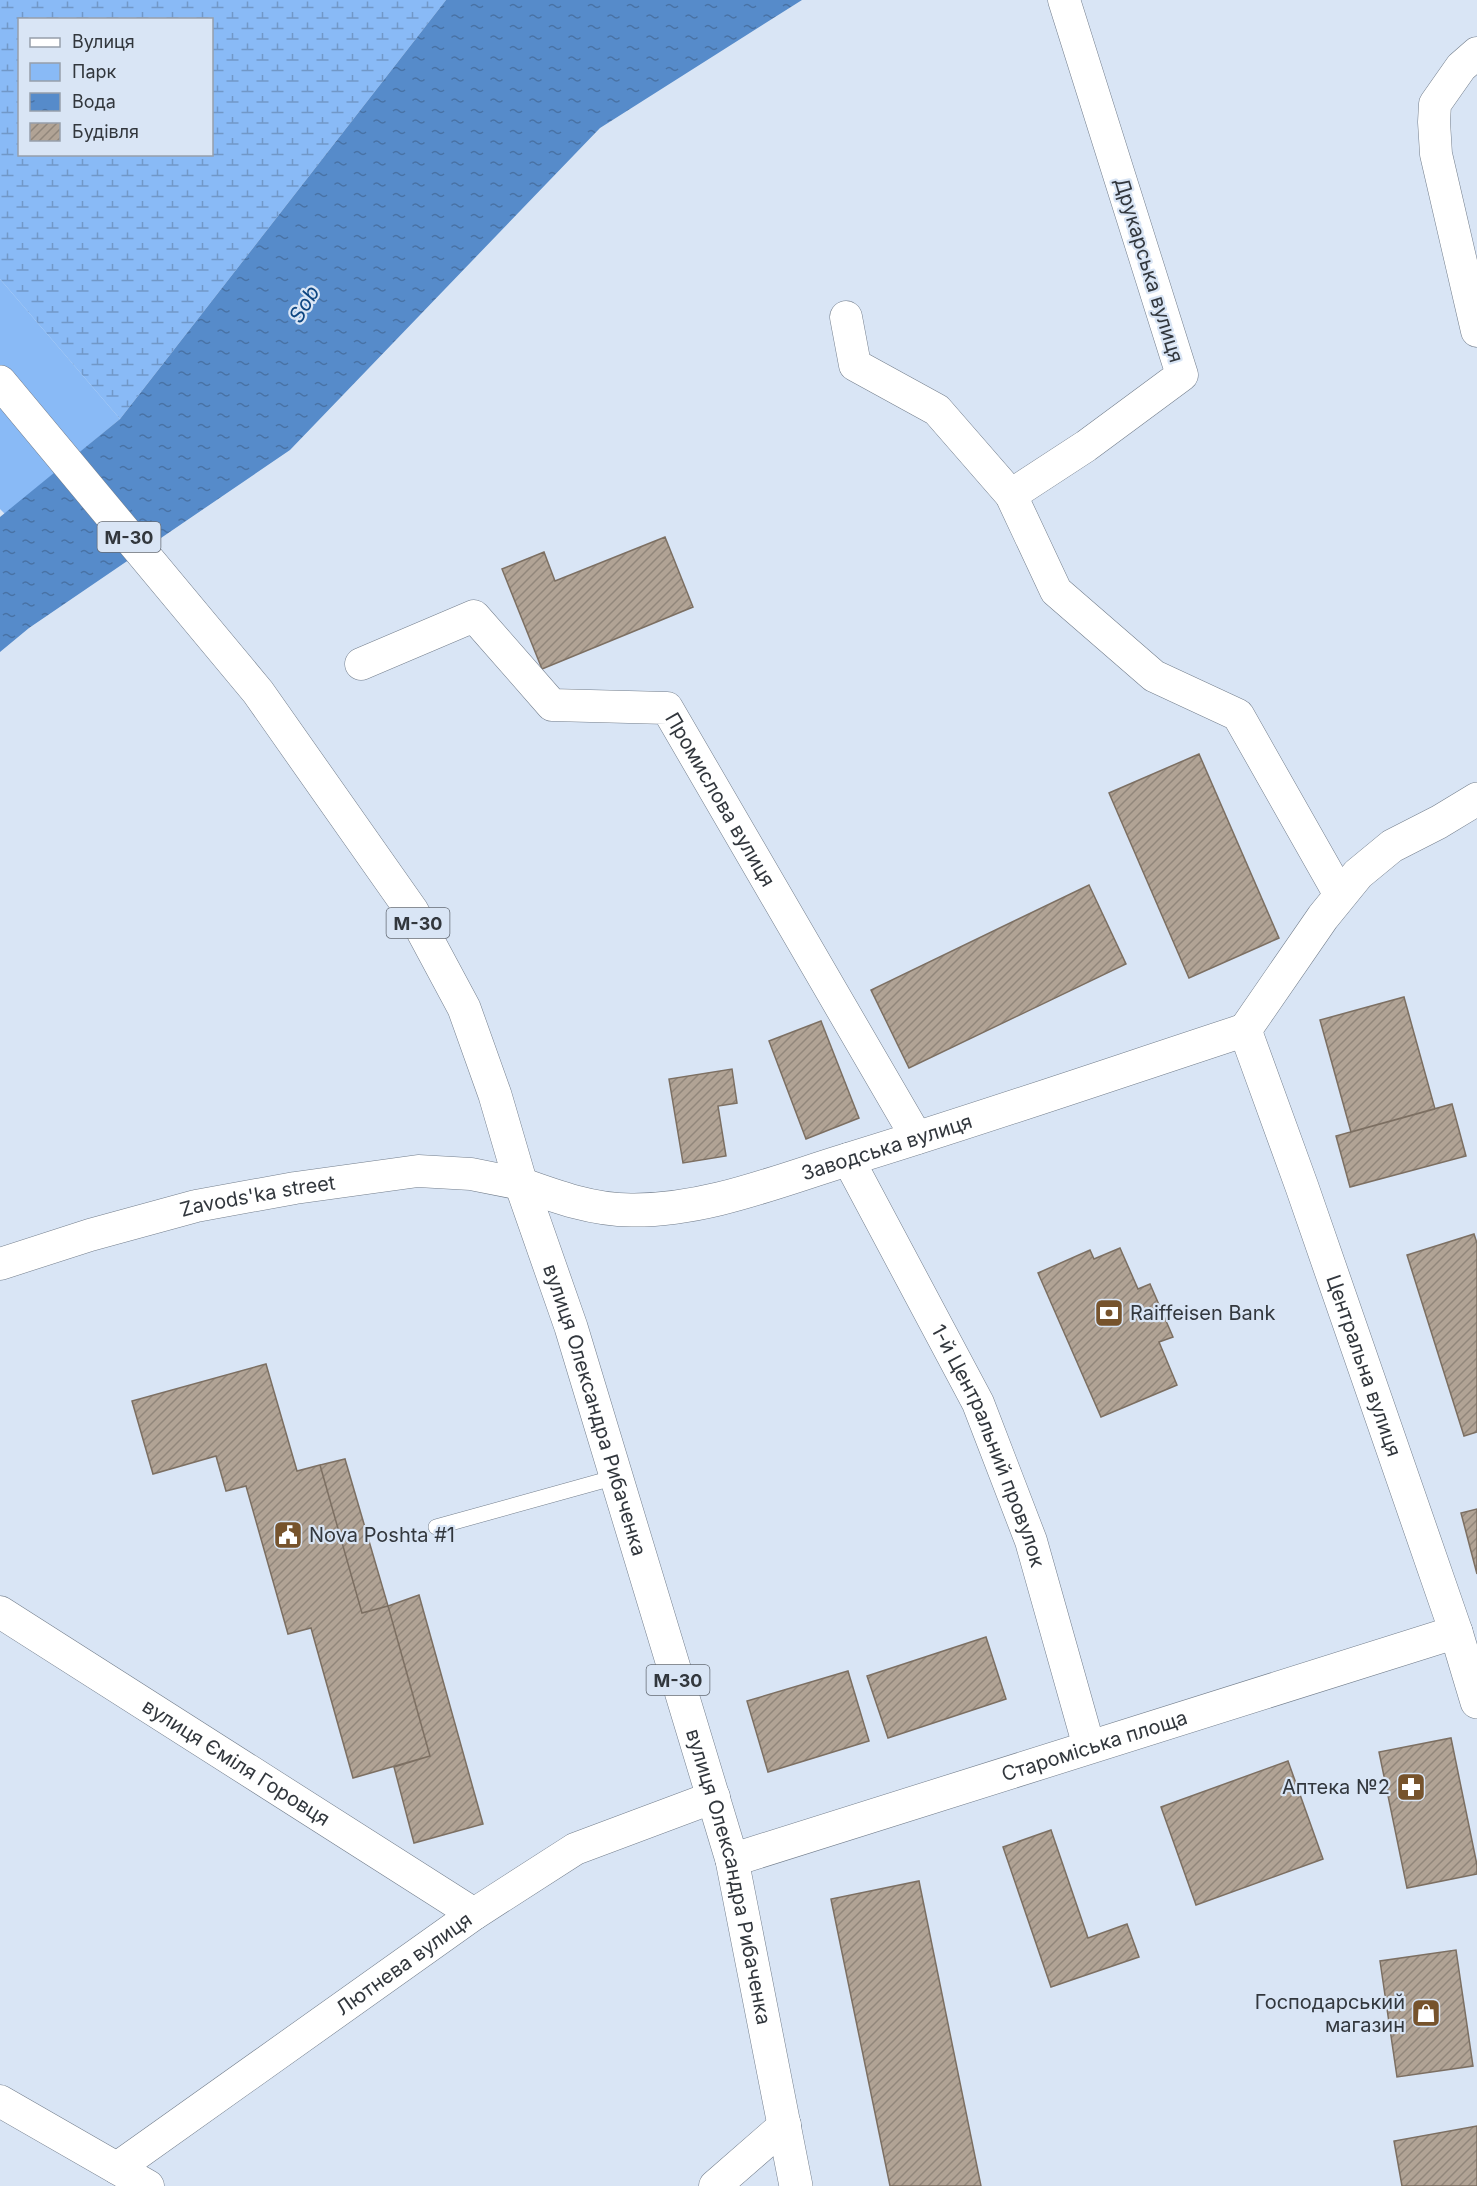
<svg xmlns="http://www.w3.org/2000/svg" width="1477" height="2186" font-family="Inter,sans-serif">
<defs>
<pattern id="wetland-marsh" width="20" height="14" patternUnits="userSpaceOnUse" patternTransform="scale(1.5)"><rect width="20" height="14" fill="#89baf6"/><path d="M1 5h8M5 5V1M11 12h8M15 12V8" fill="none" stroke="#7198c8"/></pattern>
<pattern id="water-ripples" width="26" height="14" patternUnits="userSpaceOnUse" patternTransform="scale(1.5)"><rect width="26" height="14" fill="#568bca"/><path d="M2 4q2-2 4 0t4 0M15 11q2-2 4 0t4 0" fill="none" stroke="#4872a5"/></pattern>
<pattern id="building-hatch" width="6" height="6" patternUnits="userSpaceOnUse" patternTransform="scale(1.5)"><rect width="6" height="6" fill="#b1a395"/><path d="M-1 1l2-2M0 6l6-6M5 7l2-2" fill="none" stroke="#91867b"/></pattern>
</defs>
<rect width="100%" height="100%" fill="#d9e5f5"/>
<path fill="#89baf6" d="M0,279L120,419L5,514L0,509Z"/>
<path fill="url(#wetland-marsh)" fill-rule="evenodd" d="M0,0H446L120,419L0,279ZM20,20H212V154H20Z"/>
<path fill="url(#water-ripples)" d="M446,0H802L600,128L290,450L29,628L0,652V517L120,419Z"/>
<path fill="url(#building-hatch)" stroke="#7c6f62" stroke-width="1.5" d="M665,537L693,607L542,669L502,569L544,552L555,581Z
M1199,754L1279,938L1189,978L1109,793Z
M1089,885L1126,964L909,1068L871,990Z
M1404,997L1435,1109L1351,1132L1320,1020Z
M821,1021L859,1118L806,1139L769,1041Z
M732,1069L737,1103L718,1106L726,1156L683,1163L669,1079Z
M1452,1104L1466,1156L1350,1187L1336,1136Z
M1474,1234L1477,1243V1432L1464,1436L1407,1255Z
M1120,1248L1138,1289L1150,1284L1173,1337L1159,1342L1177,1385L1101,1417L1038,1273L1090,1250L1094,1259Z
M266,1364L297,1471L320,1465L362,1613L388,1606L430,1756L353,1778L311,1628L288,1634L246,1486L226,1491L216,1456L153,1474L132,1401Z
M345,1459L388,1606L362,1613L320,1465Z
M1477,1509V1574L1461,1513Z
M419,1595L483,1824L414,1843L394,1767L430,1756L388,1606Z
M986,1637L1006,1699L888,1738L867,1676Z
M848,1671L869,1741L768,1772L747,1701Z
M1451,1738L1477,1865V1874L1407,1888L1379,1752Z
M1288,1761L1323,1859L1196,1905L1161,1807Z
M1051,1830L1088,1938L1127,1924L1139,1957L1051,1987L1003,1847Z
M919,1881L981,2186H890L831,1899Z
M1456,1950L1473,2066L1397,2077L1380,1961Z
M1477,2126V2186H1402L1394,2141Z"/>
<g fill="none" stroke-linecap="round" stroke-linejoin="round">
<g stroke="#737e8c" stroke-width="16">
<path id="lane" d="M436,1527L616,1477"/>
</g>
<g stroke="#737e8c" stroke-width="33">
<g id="street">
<path d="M1477,53L1461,67L1435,104L1434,122L1436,154L1477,331"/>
<path d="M846,317L855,365L937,410L1011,495L1056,591L1154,676L1238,715L1340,895"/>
<path d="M1011,495L1086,446L1182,375L1064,0"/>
<path id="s1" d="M361,664L474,616L552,705L667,708L917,1138"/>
<path id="s2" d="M848,1159L978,1403L1031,1541L1089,1747"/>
<path id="s3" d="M0,1264L90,1235L196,1206L295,1188L418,1171L471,1174L521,1184"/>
<path id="s4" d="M0,1612L474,1914"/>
<path d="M0,2101L148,2186"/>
<path id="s5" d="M117,2168L474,1914L575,1849L714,1797"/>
<path d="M715,2186L785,2125"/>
</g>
</g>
<g stroke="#737e8c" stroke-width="34">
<g id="secondary">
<path id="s6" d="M1245,1030L1302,1187L1456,1632L1477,1702"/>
<path d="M1245,1030L1323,917L1358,874L1392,846L1439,822L1477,799"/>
<path id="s7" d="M521,1184C557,1197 593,1210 631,1210C704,1211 775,1182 843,1161C978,1120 1111,1074 1245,1030"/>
<path id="s8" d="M732,1860L1456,1632"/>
</g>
</g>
<g stroke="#737e8c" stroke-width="34">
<g id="highway">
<path id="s9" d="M0,382L258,692L412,911L464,1008L495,1095L521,1184L571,1327L732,1860L796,2186"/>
</g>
</g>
<use href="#lane" stroke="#fff" stroke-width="15"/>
<use href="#street" stroke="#fff" stroke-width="32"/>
<use href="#secondary" stroke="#fff" stroke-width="33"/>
<use href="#highway" stroke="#fff" stroke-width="33"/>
</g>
<defs>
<g id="bank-square" transform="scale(1.5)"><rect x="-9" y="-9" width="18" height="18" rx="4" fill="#76532c" stroke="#d9e5f5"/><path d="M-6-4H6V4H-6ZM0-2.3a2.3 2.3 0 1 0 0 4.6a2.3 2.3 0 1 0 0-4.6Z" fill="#fff"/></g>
<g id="civic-square" transform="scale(1.5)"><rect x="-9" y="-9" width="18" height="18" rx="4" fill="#76532c" stroke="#d9e5f5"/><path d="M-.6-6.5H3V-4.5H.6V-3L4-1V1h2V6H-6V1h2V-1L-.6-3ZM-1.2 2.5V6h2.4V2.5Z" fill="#fff"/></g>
<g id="pharmacy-square" transform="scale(1.5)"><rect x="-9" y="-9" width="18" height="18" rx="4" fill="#76532c" stroke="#d9e5f5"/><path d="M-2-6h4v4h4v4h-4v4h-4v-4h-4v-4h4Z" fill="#fff"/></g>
<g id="shop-square" transform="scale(1.5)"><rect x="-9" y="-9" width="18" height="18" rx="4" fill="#76532c" stroke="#d9e5f5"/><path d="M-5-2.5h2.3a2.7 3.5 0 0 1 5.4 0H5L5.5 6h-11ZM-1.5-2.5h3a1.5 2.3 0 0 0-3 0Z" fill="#fff"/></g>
</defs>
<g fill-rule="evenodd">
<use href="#bank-square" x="1109" y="1313"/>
<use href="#civic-square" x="288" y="1535"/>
<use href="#pharmacy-square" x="1411" y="1787"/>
<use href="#shop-square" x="1426" y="2013"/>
</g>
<g text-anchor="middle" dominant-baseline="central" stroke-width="4.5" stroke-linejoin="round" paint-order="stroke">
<g fill="#d9e5f5" stroke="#646b74" stroke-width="1.5">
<rect x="97.5" y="522" width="63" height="30" rx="4.5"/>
<rect x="386.5" y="908" width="63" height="30" rx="4.5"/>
<rect x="646.5" y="1665" width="63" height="30" rx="4.5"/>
</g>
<g font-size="18" font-weight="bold" fill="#32373d">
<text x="129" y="537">М-30</text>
<text x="418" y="923">М-30</text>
<text x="678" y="1680">М-30</text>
</g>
<g font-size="20" fill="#32373d" stroke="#d9e5f5">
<text transform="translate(1149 270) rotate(73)">Друкарська вулиця</text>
<text stroke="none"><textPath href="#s1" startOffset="462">Промислова вулиця</textPath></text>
<text stroke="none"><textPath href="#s7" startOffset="378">Заводська вулиця</textPath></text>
<text stroke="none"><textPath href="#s3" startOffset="267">Zavods'ka street</textPath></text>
<text stroke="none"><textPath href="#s6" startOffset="356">Центральна вулиця</textPath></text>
<text stroke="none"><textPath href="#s9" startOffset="1204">вулиця Олександра Рибаченка</textPath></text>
<text stroke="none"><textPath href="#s2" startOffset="320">1-й Центральний провулок</textPath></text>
<text stroke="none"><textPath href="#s8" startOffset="380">Староміська площа</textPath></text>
<text stroke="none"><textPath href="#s4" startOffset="280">вулиця Єміля Горовця</textPath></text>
<text stroke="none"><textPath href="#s9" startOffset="1690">вулиця Олександра Рибаченка</textPath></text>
<text stroke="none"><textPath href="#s5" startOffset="352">Лютнева вулиця</textPath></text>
</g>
<g font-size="20" fill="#32373d" stroke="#d9e5f5" text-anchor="start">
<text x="1130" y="1313">Raiffeisen Bank</text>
<text x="309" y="1535">Nova Poshta #1</text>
<text x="1390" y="1787" text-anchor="end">Аптека №2</text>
<text x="1405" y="2002" text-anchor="end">Господарський<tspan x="1405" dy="23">магазин</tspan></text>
</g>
<g font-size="21" font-style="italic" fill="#0d4580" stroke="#d9e5f5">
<text transform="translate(304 304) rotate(-59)">Sob</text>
</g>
</g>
<rect x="18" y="18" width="195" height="138" fill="#d9e5f5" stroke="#969fab" stroke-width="1.5"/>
<rect x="30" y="38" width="30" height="9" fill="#ffffff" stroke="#969fab" stroke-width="1.5"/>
<text x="72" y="48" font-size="18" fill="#32373d">Вулиця</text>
<rect x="30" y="63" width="30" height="18" fill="#89baf6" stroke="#969fab" stroke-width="1.5"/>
<text x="72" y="78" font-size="18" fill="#32373d">Парк</text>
<rect x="30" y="93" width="30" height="18" fill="url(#water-ripples)" stroke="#969fab" stroke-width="1.5"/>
<text x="72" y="108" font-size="18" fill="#32373d">Вода</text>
<rect x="30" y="123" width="30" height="18" fill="url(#building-hatch)" stroke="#969fab" stroke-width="1.5"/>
<text x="72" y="138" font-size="18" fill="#32373d">Будівля</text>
</svg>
